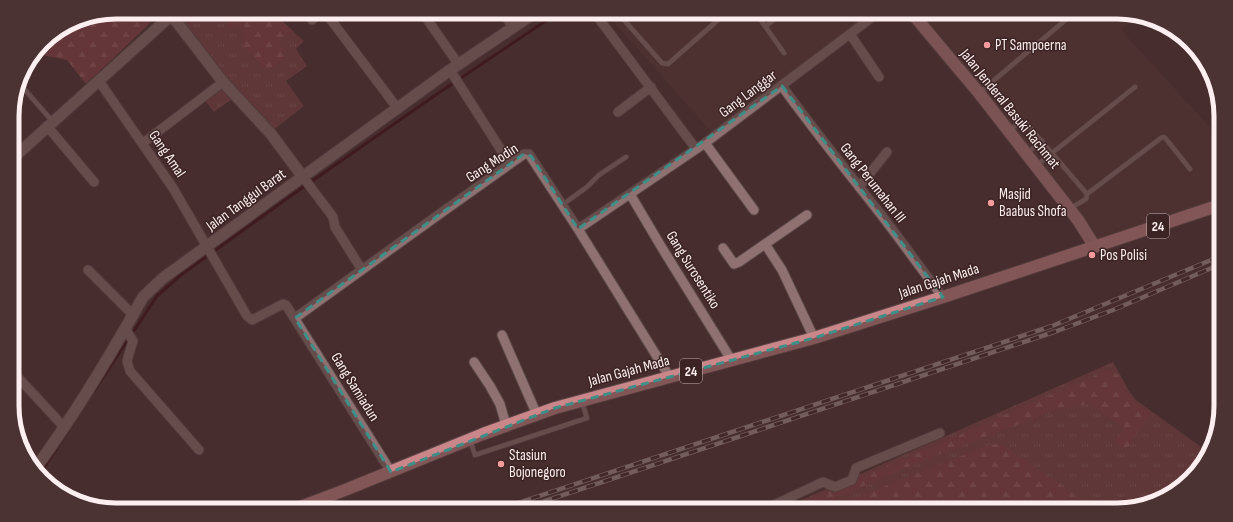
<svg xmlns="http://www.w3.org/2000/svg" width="1233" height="522" font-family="'Sofia Sans Condensed',sans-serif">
<defs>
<pattern id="grass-tufts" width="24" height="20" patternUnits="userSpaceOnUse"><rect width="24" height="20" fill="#7d4447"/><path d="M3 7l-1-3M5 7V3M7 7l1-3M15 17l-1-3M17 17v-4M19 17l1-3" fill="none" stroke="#905f62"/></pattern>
<pattern id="forest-firs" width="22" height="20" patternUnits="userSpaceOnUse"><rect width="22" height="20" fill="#8b4247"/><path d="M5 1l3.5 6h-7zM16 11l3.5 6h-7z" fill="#9c5e62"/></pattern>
</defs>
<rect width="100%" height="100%" fill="#472d2e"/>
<path fill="#563536" d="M605,12H871L715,136Z
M910,12H1117L1136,16L1121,30L1220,138V205L1095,247Z"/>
<path fill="url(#grass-tufts)" d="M175,12H272L304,41L296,49L307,66L286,81L304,106L272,131L236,96L214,112L203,98L225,81Z
M1113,362L1129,391L1136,400L1208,452L1175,492L1124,510H779Z"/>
<path fill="url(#forest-firs)" d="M116,12L154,13L153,19L145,28L86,84L67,60L42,55L32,67H25L47,38L76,20Z
M218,12H272L293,31L283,36L278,43L285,50L283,58L271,68L262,66L252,53L243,47L244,29L231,27L218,14Z
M1106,371H1114L1122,380L1127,393L1138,405L1151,413L1128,447L1125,448C1121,447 1116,446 1115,442L1124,429V427L1095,407L1090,404L1058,409L927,459L807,510H786Z
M997,444L1006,447L1097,510H825L989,445Z"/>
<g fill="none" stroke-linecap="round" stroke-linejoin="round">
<path stroke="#37040c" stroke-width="3" d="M94,391L157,296L181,275L292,195L440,92L559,12
M40,474L68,431"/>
<g stroke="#5e494a" stroke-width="6">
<path id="service" d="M617,12L662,63L668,64L727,12
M755,12L784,53
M766,26L783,12
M19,83L53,122
M980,92L1075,12
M1009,131L1021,121L1026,123L1087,194L1086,199L1071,208
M1027,153L1042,141
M1037,165L1135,87
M1087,194L1161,138L1164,137L1166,139L1190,169
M562,205L587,187L599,175L626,157
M470,440L475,455L587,418L582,402"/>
</g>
<g stroke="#5e494a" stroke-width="11">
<path id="minor" d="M325,12L398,109
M422,12L459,65
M502,12L513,27
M594,12L696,149
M312,20L320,12
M850,34L879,77
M450,70L510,164
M99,81L173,188L247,316L252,320L283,304L286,305L391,472
M782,86C813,129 846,170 879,212C901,240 921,269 943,297
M618,112L651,87
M47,126L94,182
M143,143L223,82
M705,143L754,210
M303,177L333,217L335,227L362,270
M859,187L887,152
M630,194L662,248L732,361
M807,215L765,244L782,270L814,338
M578,229L705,143L879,12
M723,248L734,264L739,262L765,244
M88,270L133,315
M295,318L445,210L524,154H529L578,229L669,376
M125,328L133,341L127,361L130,371L199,450
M502,335L537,415
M474,362L490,386L500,404L506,425
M13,372L64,427
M763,510L823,482L835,487L852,480L856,468L940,433"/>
</g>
<g stroke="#5e494a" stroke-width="13">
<path id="tertiary" d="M169,12L223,82L271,134L303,177
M12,159L175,12
M34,470C75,415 110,356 143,297L163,278L450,70L536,12"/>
</g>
<g stroke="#5e494a" stroke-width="14">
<path id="primary" d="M911,12L979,93L1078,220L1095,247"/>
</g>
<g stroke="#5e494a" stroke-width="14">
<path id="trunk" d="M292,510L345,490L483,434L555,408L814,338L943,297L1220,205"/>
</g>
<use href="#service" stroke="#8f7172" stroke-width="4.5"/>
<use href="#minor" stroke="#8f7172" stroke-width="9"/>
<use href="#tertiary" stroke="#8f7172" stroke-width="11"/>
<use href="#primary" stroke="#bb8183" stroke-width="12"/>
<use href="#trunk" stroke="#ca8688" stroke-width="12"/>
<g stroke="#a79494" stroke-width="4.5">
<path id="rail" d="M497,510L1052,326L1221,256
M518,510L1057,331L1113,310L1221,264"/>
</g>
<use href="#rail" stroke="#3c2324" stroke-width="3" stroke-dasharray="9" stroke-linecap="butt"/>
</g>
<path d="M0 0H1233V522H0ZM782,86L943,297L814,338L555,408L391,472L295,318L524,154L531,156L578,229Z" fill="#472d2e" fill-opacity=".55" fill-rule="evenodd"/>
<path fill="none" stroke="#3f8e88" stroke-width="3" stroke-dasharray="8 5" stroke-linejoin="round" d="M782,86L943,297L814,338L555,408L391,472L295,318L524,154L531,156L578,229Z"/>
<g fill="#f59b9e" stroke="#3c2324" stroke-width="1.5">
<circle cx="987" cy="45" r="4"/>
<circle cx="991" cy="203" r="4"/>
<circle cx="1092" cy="255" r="4"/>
<circle cx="501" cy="464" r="4"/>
</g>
<g text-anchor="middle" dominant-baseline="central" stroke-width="3" stroke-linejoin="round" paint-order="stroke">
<g fill="#3c2324" stroke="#c3b2b2" stroke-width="1">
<rect x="1147" y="214" width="22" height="24" rx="3"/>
<rect x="680" y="359" width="22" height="24" rx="3"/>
</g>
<g font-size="14" font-weight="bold" fill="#fdefef">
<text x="1158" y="226">24</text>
<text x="691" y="371">24</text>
</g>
<g font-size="15" fill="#fdefef" stroke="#3c2324" text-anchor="start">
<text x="995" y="45">PT Sampoerna</text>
<text x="999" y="194">Masjid<tspan x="999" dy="17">Baabus Shofa</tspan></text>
<text x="1100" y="255">Pos Polisi</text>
<text x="509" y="455">Stasiun<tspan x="509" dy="17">Bojonegoro</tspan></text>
</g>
<g font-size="15" fill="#fdefef" stroke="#3c2324">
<text transform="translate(748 94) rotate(-37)">Gang Langgar</text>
<text transform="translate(1010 109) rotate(51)">Jalan Jenderal Basuki Rachmat</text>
<text transform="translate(167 154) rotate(56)">Gang Amal</text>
<text transform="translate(492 163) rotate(-33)">Gang Modin</text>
<text transform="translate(873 183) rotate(52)">Gang Perumahan III</text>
<text transform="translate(246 200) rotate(-36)">Jalan Tanggul Barat</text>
<text transform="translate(693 270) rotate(58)">Gang Surosentiko</text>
<text transform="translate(939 281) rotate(-18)">Jalan Gajah Mada</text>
<text transform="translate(629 371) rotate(-15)">Jalan Gajah Mada</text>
<text transform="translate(355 387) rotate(58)">Gang Samiadun</text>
</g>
</g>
<path d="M0 0H1233V522H0ZM116 19H1117A97 97 0 0 1 1214 116V406A97 97 0 0 1 1117 503H116A97 97 0 0 1 19 406V116A97 97 0 0 1 116 19Z" fill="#4b3334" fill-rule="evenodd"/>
<path fill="none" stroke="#fdefef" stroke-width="5" d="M116 19H1117A97 97 0 0 1 1214 116V406A97 97 0 0 1 1117 503H116A97 97 0 0 1 19 406V116A97 97 0 0 1 116 19Z"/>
</svg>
